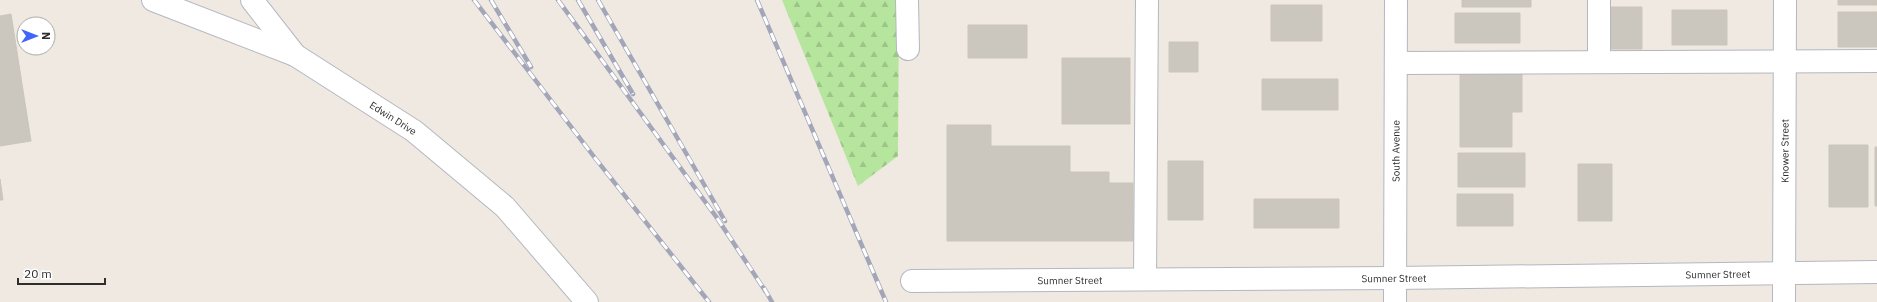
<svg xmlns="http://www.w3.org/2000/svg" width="1877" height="302" font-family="'IBM Plex Sans',sans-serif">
<defs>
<pattern id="forest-firs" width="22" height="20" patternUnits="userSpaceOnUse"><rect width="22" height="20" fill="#b6e59e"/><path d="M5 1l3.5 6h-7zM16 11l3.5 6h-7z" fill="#9dc588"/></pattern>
</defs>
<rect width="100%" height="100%" fill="#efe9e1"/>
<path fill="url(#forest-firs)" d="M782,0H899L898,156L858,186Z"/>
<path fill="#cbc7bf" stroke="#cbc5ba" d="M1462,0H1531V7H1462Z
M1838,0H1877V5H1838Z
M1271,5H1322V41H1271Z
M1611,7H1642V49H1611Z
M1672,10H1727V45H1672Z
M1838,12H1877V47H1838Z
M1455,13H1520V43H1455Z
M11,14L31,141L0,146V16Z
M968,25H1027V58H968Z
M1169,42H1198V72H1169Z
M1062,58H1130V124H1062Z
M1460,73H1522V112H1512V147H1460Z
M1262,79H1338V110H1262Z
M947,125H991V146H1070V172H1109V183H1133V241H947Z
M1829,145H1868V207H1829Z
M1875,147H1877V206H1875Z
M1458,153H1525V187H1458Z
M1168,161H1203V220H1168Z
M1578,164H1612V221H1578Z
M0,179L3,200H0Z
M1457,194H1513V226H1457Z
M1254,199H1339V228H1254Z"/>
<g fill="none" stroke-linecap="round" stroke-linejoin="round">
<g stroke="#b4b7c1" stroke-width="24">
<g id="minor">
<path id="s1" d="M153,0L295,55L414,131L505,207L587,302"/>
<path d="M252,0L295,55"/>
<path d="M907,0L908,49"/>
<path d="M1599,0V62"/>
<path d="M1396,63L1877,61"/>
<path d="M1145,279L1147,0"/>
<path id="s2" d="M912,281L1395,278L1877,272"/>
<path id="s3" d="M1395,302L1396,0"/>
<path id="s4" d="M1784,302L1785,0"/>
</g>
</g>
<use href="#minor" stroke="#fff" stroke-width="22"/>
<g stroke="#a3a6b8" stroke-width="4.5">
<path id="rail" d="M474,0L595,158L709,302
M491,0L531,67
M558,0L717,218L766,292
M578,0L633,94
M598,0L725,221
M757,0L886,302
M764,288L772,302"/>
</g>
<use href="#rail" stroke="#fff" stroke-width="3" stroke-dasharray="9" stroke-linecap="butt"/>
</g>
<g text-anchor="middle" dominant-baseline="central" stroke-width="3.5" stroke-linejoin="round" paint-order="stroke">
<g font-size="10" fill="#2e2e2e" stroke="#fff">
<text stroke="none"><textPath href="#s1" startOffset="269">Edwin Drive</textPath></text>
<text stroke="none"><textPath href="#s3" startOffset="151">South Avenue</textPath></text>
<text stroke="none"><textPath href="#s4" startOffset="151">Knower Street</textPath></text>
<text stroke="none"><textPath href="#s2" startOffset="806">Sumner Street</textPath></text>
<text stroke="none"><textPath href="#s2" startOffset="482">Sumner Street</textPath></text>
<text stroke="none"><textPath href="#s2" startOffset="158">Sumner Street</textPath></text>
</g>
</g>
<g transform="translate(36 36) rotate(90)"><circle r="19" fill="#ffffff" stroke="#ababab"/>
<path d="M0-3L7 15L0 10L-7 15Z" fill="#4264fb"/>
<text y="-6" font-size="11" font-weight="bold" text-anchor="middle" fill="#2e2e2e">N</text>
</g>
<path d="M18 278v6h87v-6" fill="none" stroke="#2e2e2e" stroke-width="2"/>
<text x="24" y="278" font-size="12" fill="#2e2e2e" stroke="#ffffff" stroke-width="3" paint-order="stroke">20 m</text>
</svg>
